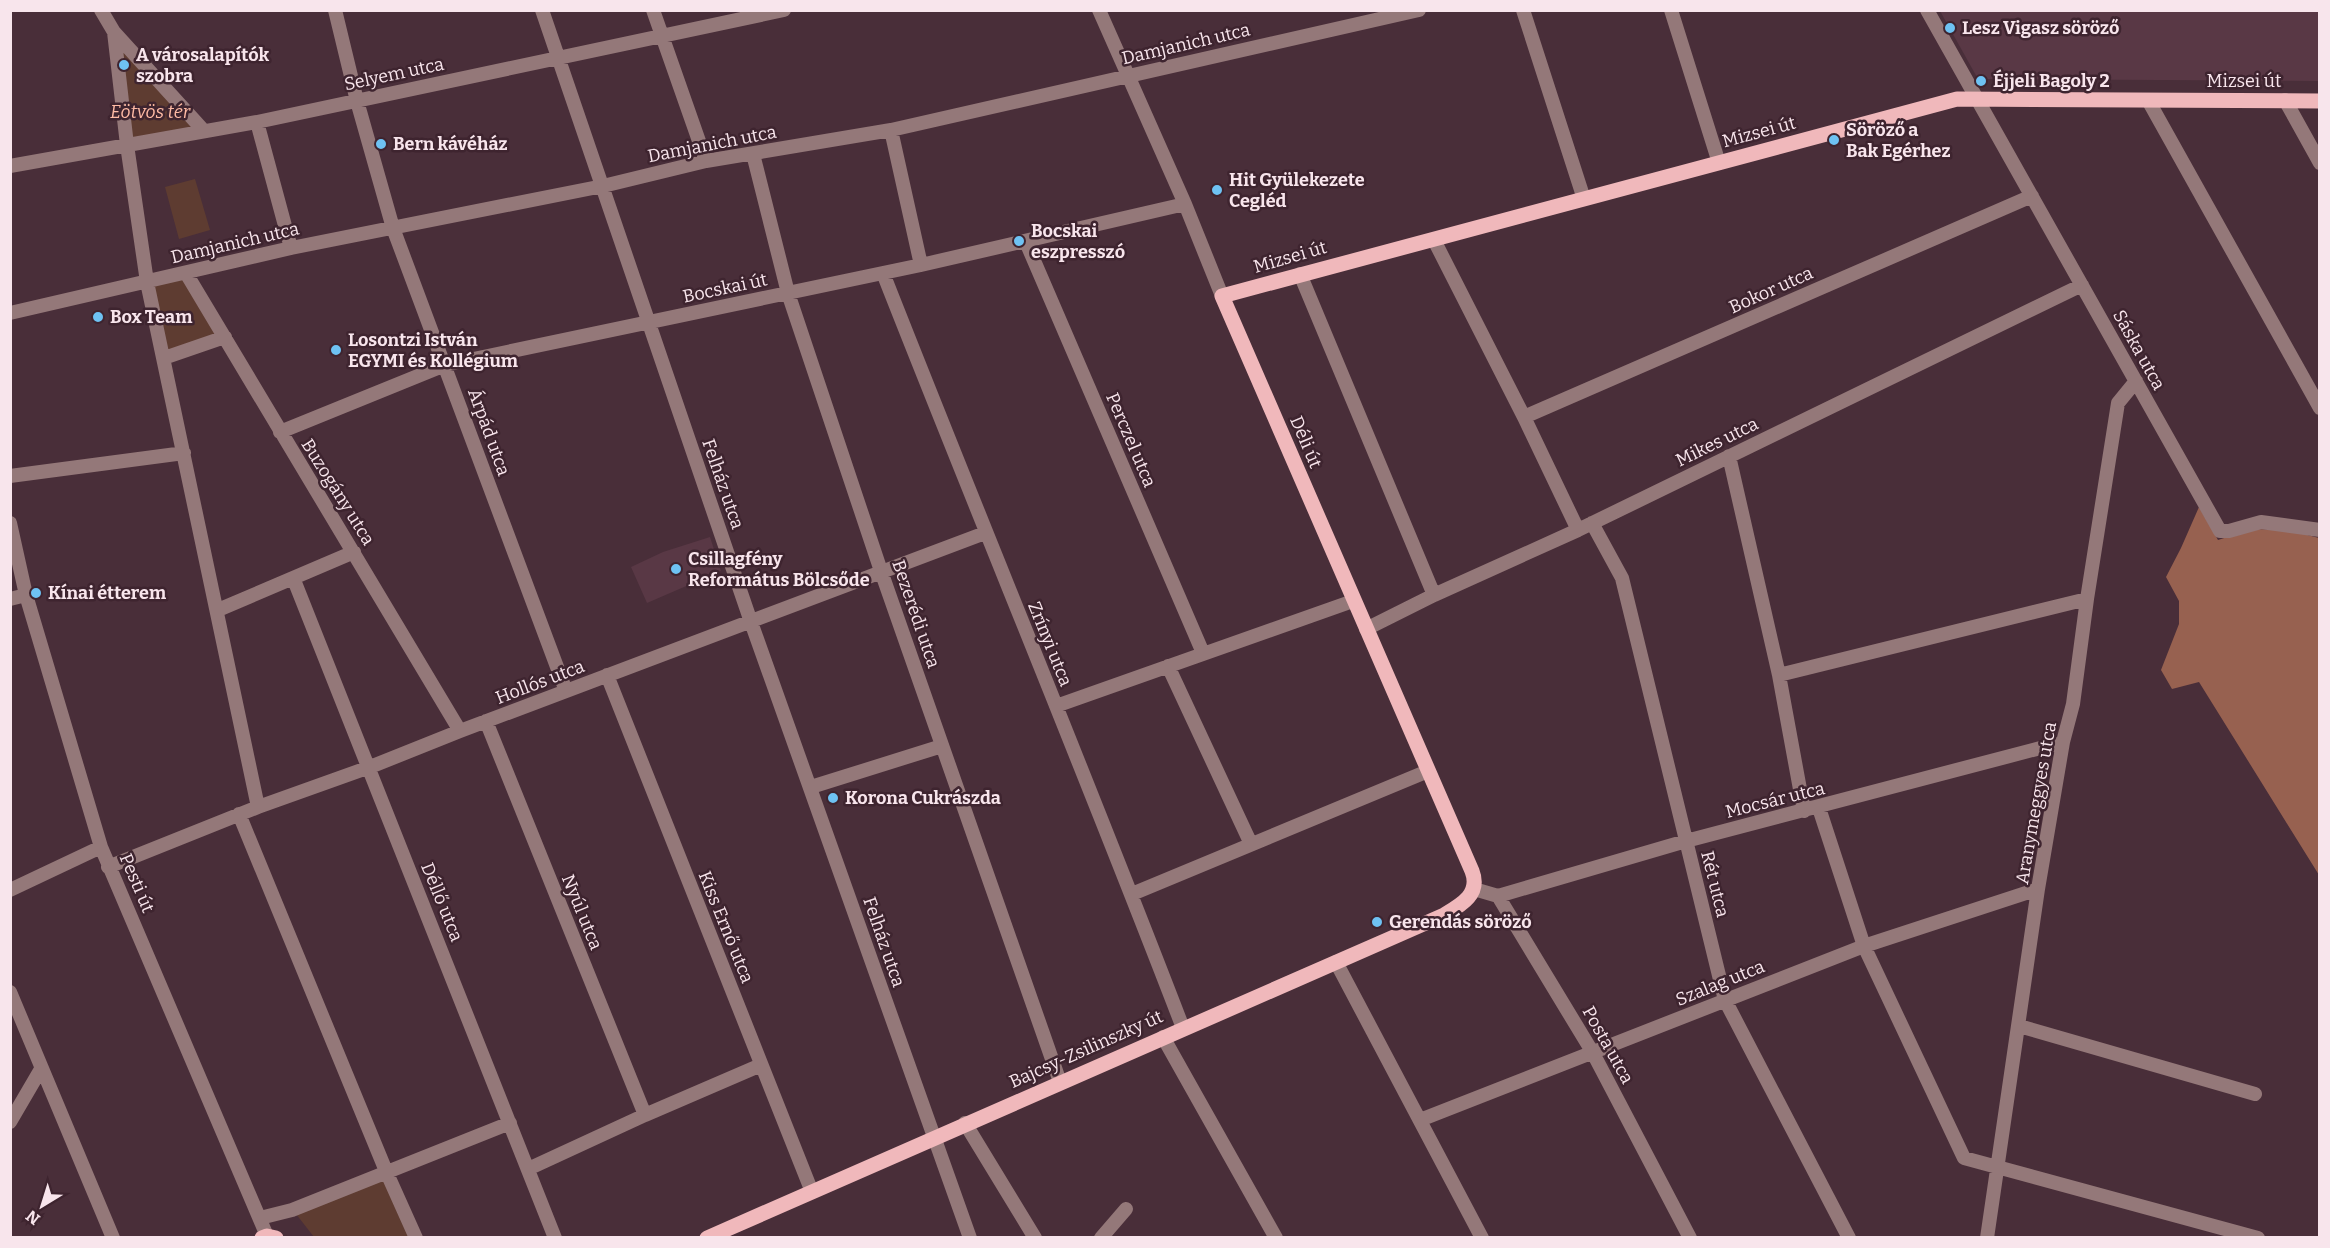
<svg xmlns="http://www.w3.org/2000/svg" width="2330" height="1248" font-family="Bitter,serif">
<rect width="100%" height="100%" fill="#492e39"/>
<path fill="#593845" d="M1940,11H2319V81L1978,79Z
M710,537L721,571L647,603L631,567L663,552Z"/>
<path fill="#5e3c31" d="M117,39L200,130L128,142Z
M195,179L210,230L179,239L165,187Z
M186,273L225,337L164,358L147,282Z
M383,1176L413,1237H314L296,1214Z"/>
<path fill="#976150" d="M2199,507L2218,540L2252,529L2288,530L2319,538V875L2199,682L2172,689L2161,670L2179,624V601L2166,577L2181,548Z"/>
<g fill="none" stroke-linecap="round" stroke-linejoin="round">
<path stroke="#947879" stroke-width="14" d="M101,10L114,32L204,131
M335,10L357,101L393,228L566,691
M542,10L751,622L970,1238
M653,10L706,161
M1099,10L1185,204L1222,296
M1523,10L1584,199
M1671,10L1719,163
M1927,10L2220,531H2229L2261,522L2320,530
M114,32L127,145L147,282L258,807
M2148,100L2320,408
M2285,100L2320,163
M257,122L291,248
M891,130L921,265
M753,154L788,293L881,571L1060,1082
M10,166L257,122L784,10
M1434,240L1524,417L1578,530
M1026,242L1203,653
M186,273L460,731
M883,273C982,525 1086,775 1183,1028
M1300,274L1434,595
M10,313L291,248L603,186L706,161L891,130L1419,10
M164,358L225,337
M1524,417L2032,196
M280,432L445,365L921,265L1185,204
M1729,456L1779,675L1804,811
M10,476L184,453
M10,523L26,595L101,847L267,1236
M1592,523L1622,578L1725,1000L1849,1238
M294,580L555,1238
M10,599L26,595
M218,610L354,552
M1366,629L1434,595L1578,530L2082,285
M1168,666L1251,844
M607,675L812,1192
M1779,675L2087,599
M1056,706L1353,601
M486,721L645,1115
M811,787L942,746
M1819,808L1864,946L1964,1158L2258,1238
M239,814L386,1171L416,1238
M108,867L258,807L370,767L460,731L985,533
M1474,889L1498,896L1593,1053L1690,1238
M10,890L101,847
M1132,894L1428,771
M1498,896L1686,841L2063,742
M1336,962L1482,1238
M10,992L113,1238
M2019,1026L2255,1094
M1163,1037L1276,1238
M1420,1120L1864,946L2038,889
M10,1122L41,1069
M965,1123L1035,1238
M528,1169L645,1115L761,1065
M260,1218L292,1210L510,1123
M1101,1238L1126,1209
M1987,1238L2038,889L2063,742L2073,704L2087,599L2118,403L2136,381"/>
<path stroke="#f0b8bb" stroke-width="15" d="M262,1238L267,1236L276,1238
M707,1238L1444,915C1461,905 1481,894 1472,871L1222,296L1957,99L2320,101"/>
</g>
<g fill="#6ec2f3" stroke="#3e242f" stroke-width="2">
<circle cx="1950" cy="28" r="6"/>
<circle cx="124" cy="65" r="6"/>
<circle cx="1981" cy="81" r="6"/>
<circle cx="1834" cy="140" r="6"/>
<circle cx="381" cy="144" r="6"/>
<circle cx="1217" cy="190" r="6"/>
<circle cx="1019" cy="241" r="6"/>
<circle cx="98" cy="317" r="6"/>
<circle cx="336" cy="350" r="6"/>
<circle cx="676" cy="569" r="6"/>
<circle cx="36" cy="593" r="6"/>
<circle cx="833" cy="798" r="6"/>
<circle cx="1377" cy="922" r="6"/>
</g>
<g text-anchor="middle" dominant-baseline="central" stroke-width="5" stroke-linejoin="round" paint-order="stroke">
<g font-size="18" font-weight="bold" fill="#f8e5ec" stroke="#3e242f" text-anchor="start">
<text x="1962" y="28">Lesz Vigasz söröző</text>
<text x="136" y="55">A városalapítók<tspan x="136" dy="21">szobra</tspan></text>
<text x="1993" y="81">Éjjeli Bagoly 2</text>
<text x="1846" y="130">Söröző a<tspan x="1846" dy="21">Bak Egérhez</tspan></text>
<text x="393" y="144">Bern kávéház</text>
<text x="1229" y="180">Hit Gyülekezete<tspan x="1229" dy="21">Cegléd</tspan></text>
<text x="1031" y="231">Bocskai<tspan x="1031" dy="21">eszpresszó</tspan></text>
<text x="110" y="317">Box Team</text>
<text x="348" y="340">Losontzi István<tspan x="348" dy="21">EGYMI és Kollégium</tspan></text>
<text x="688" y="559">Csillagfény<tspan x="688" dy="21">Református Bölcsőde</tspan></text>
<text x="48" y="593">Kínai étterem</text>
<text x="845" y="798">Korona Cukrászda</text>
<text x="1389" y="922">Gerendás söröző</text>
</g>
<g font-size="18" fill="#f8e5ec" stroke="#3e242f">
<text transform="translate(1186 44) rotate(-13)">Damjanich utca</text>
<text transform="translate(394 74) rotate(-12)">Selyem utca</text>
<text x="2244" y="81">Mizsei út</text>
<text transform="translate(1759 132) rotate(-15)">Mizsei út</text>
<text transform="translate(712 144) rotate(-11)">Damjanich utca</text>
<text transform="translate(235 243) rotate(-13)">Damjanich utca</text>
<text transform="translate(1290 257) rotate(-16)">Mizsei út</text>
<text transform="translate(725 288) rotate(-12)">Bocskai út</text>
<text transform="translate(1771 290) rotate(-24)">Bokor utca</text>
<text transform="translate(2139 350) rotate(61)">Sáska utca</text>
<text transform="translate(489 432) rotate(70)">Árpád utca</text>
<text transform="translate(1131 440) rotate(67)">Perczel utca</text>
<text transform="translate(1306 442) rotate(67)">Déli út</text>
<text transform="translate(1717 442) rotate(-26)">Mikes utca</text>
<text transform="translate(723 484) rotate(71)">Felház utca</text>
<text transform="translate(338 492) rotate(58)">Buzogány utca</text>
<text transform="translate(916 614) rotate(71)">Bezerédi utca</text>
<text transform="translate(1050 644) rotate(68)">Zrínyi utca</text>
<text transform="translate(540 682) rotate(-21)">Hollós utca</text>
<text transform="translate(1775 800) rotate(-14)">Mocsár utca</text>
<text transform="translate(2036 803) rotate(-80)">Aranymeggyes utca</text>
<text transform="translate(137 883) rotate(67)">Pesti út</text>
<text transform="translate(1715 884) rotate(76)">Rét utca</text>
<text transform="translate(442 902) rotate(68)">Déllő utca</text>
<text transform="translate(582 912) rotate(68)">Nyúl utca</text>
<text transform="translate(726 927) rotate(68)">Kiss Ernő utca</text>
<text transform="translate(884 942) rotate(71)">Felház utca</text>
<text transform="translate(1720 983) rotate(-22)">Szalag utca</text>
<text transform="translate(1608 1045) rotate(61)">Posta utca</text>
<text transform="translate(1086 1049) rotate(-24)">Bajcsy-Zsilinszky út</text>
</g>
<g font-size="18" font-style="italic" fill="#ffbba5" stroke="#3e242f">
<text x="150" y="112">Eötvös tér</text>
</g>
</g>
<rect width="2330" height="1248" fill="none" stroke="#f8e5ec" stroke-width="24"/>
<g transform="translate(42 1206) rotate(218)" stroke="#3e242f" stroke-width="4.5" paint-order="stroke">
<path d="M0-4.5L10 22L0 15L-10 22Z" fill="#f8e5ec"/>
<text y="-9" font-size="16" font-weight="bold" text-anchor="middle" fill="#f8e5ec">N</text>
</g>
</svg>
